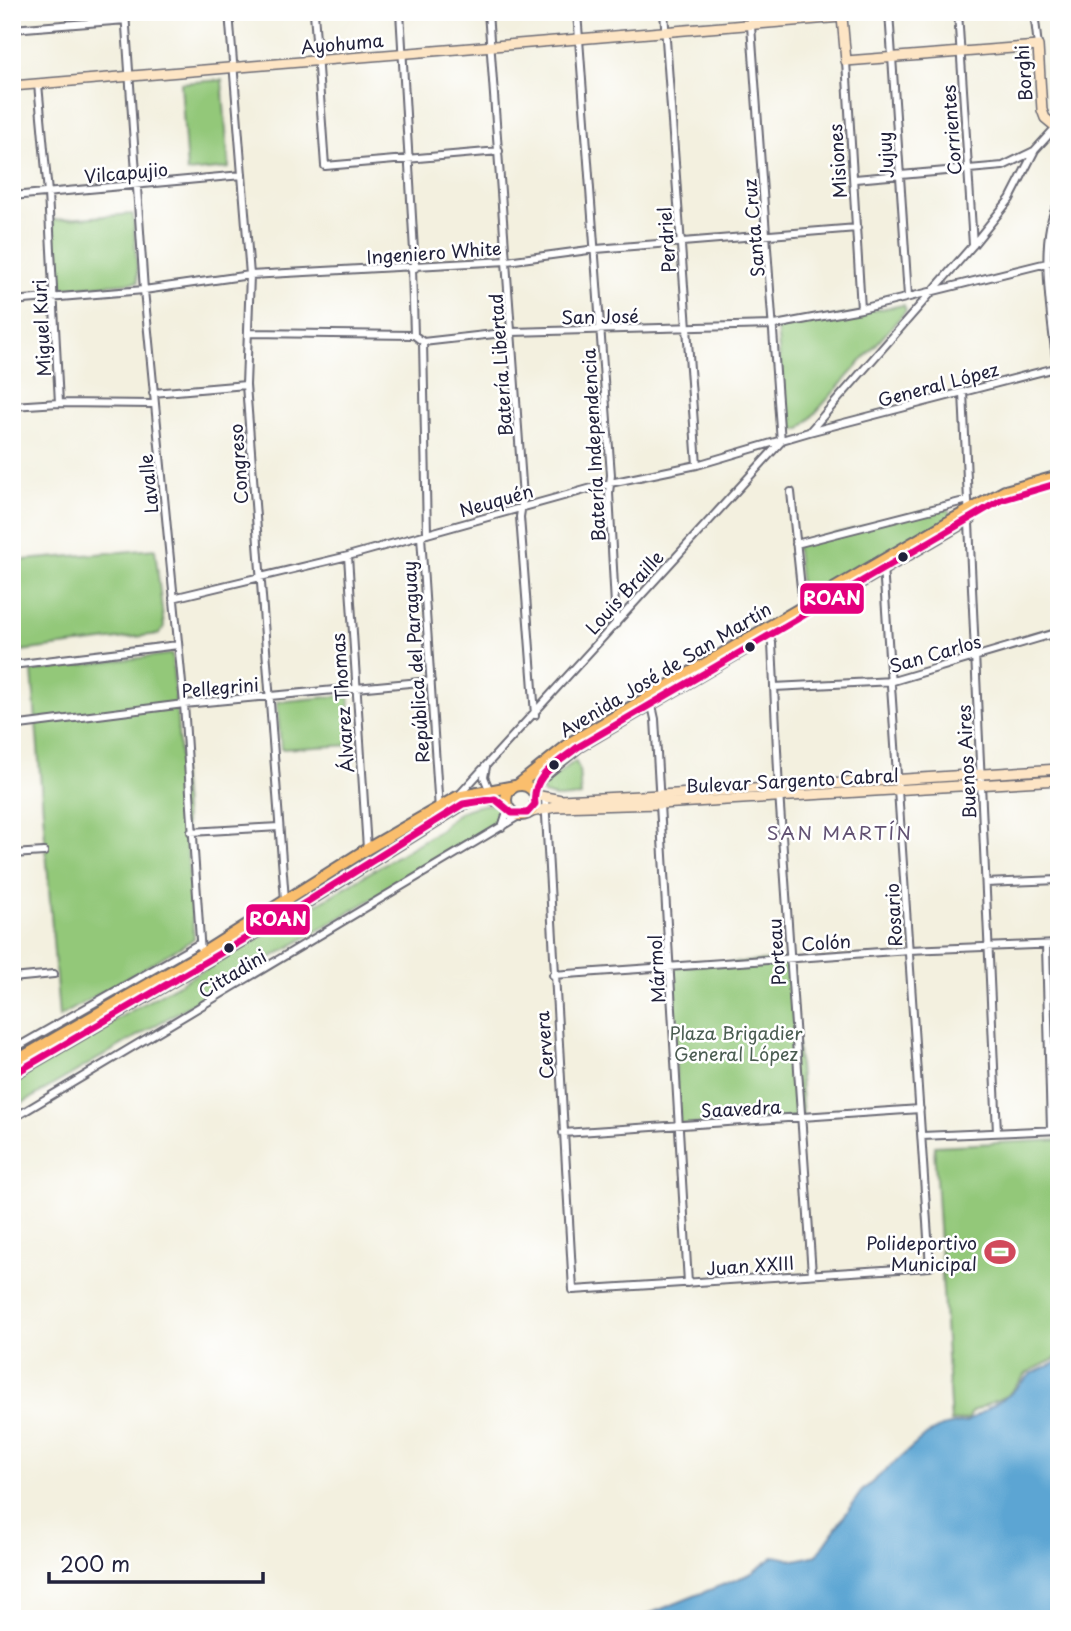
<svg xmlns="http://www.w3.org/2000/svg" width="1071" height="1631" font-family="'Playpen Sans',sans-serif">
<rect width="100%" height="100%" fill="#fff"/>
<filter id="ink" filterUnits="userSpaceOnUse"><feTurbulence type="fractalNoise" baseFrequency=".0143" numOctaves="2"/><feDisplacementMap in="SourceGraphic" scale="14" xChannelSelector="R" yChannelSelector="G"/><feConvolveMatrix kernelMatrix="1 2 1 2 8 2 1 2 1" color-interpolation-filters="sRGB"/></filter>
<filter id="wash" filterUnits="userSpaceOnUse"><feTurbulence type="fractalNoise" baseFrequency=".00686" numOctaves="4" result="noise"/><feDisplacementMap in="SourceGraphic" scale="28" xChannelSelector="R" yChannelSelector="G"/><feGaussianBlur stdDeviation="1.57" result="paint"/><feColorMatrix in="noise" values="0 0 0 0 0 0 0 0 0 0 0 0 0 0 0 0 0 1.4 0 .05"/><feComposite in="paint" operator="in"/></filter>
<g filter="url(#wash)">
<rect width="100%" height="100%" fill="#f3f0df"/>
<path fill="#93c879" stroke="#5a755a" stroke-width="2" d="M222,80L229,168L187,172L181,83Z
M133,214L138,282L57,289L53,220Z
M904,305L906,311L801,429L790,430L785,424L777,327Z
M944,506L953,516L803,607L796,544Z
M155,549L164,627L159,634L12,652V561Z
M172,654L194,939L59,1017L32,671Z
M349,695L352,745L281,749L277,702Z
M575,761L579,768L581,796L559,798L543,794V786Z
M489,804L497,805L502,812L500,823L490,830L12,1109V1081C79,1039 147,1002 216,963C292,920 367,874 442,829C452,813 471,806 489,804Z
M791,959L803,1118L679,1125L670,967Z
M1059,1140V1357L1028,1372L1008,1395L973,1411L968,1419L951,1422L934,1146Z"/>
<path fill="#5ca5d3" stroke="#3f6487" stroke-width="2" d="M1059,1361V1619H636L750,1574L775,1556L795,1560L817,1555L861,1492L926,1435L941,1427L966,1422L1009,1395L1031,1374Z"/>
</g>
<g filter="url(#ink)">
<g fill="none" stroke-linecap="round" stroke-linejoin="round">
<g stroke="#6b6a74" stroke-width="10">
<path id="street" d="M125,12L144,290L184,704L201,954
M229,12L250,275L246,385L285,900
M314,12L325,166L499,151
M400,12L415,268
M488,12L523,497L520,517L535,715
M577,12L611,475L609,493L616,624
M664,12L697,465
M750,12L781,442
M889,12L908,296
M958,12L973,245
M1034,12L1038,46
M12,29L126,20
M846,61L861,309
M38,84L48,193L59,403
M855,179L1003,166L1034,151
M12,196L242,175
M1059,203C1035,236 1055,341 1059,383
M412,268L414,335
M12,301L144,290L250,275L507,261L596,249L857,228
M249,333L414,335L423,342L512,332L775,325L861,309L1059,260
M423,342L427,534
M963,392L997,1132
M153,393L246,385
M12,406L59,403L154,404
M810,431L973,245L1010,199L1035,150L1056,127
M791,492L803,607
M421,536L439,810
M796,544L968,500
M348,556L367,849
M173,598L348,556L610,483L697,465L809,432L1059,367
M767,628L772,643L779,792L812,1274
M12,665L178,645
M774,687L893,681L1059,632
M651,701L655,719L688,1283
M12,726L184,704L431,681
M486,767L484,777L489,789
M460,794L780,443
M545,798L573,1290L930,1267L883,566
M502,827L508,809
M191,832L279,827
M12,854L44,852
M986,883L1059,880
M1046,945L1051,1130
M553,975L909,950L1059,944
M12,978L54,974
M12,1050L200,943
M12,1119L522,814
M563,1133L920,1109
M922,1136L1059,1130"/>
</g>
<g stroke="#6b6a74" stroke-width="12">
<path id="secondary" d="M12,86L842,17L846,61L1038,46L1042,110L1045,118L1056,127L1059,123
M535,795L561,800L660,795L1059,769
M527,813L555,807L660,804L1059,780"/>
</g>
<g stroke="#6b6a74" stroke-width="14">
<path id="primary" d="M837,596L971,518
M518,785L573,741L950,521L1005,491L1059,476
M506 800a15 15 0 1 1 30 0a15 15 0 1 1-30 0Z
M533,790L541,777L578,747L747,648
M12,1063L201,954L367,849L457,797L515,786
M12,1075L289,913L463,804C479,799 493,794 507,807"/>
</g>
<use href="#street" stroke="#fff" stroke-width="6"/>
<use href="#secondary" stroke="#fde5c5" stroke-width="9"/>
<use href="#primary" stroke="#fabe6d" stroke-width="10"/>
<g stroke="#fff" stroke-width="12">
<path id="bus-1" d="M12,1075L289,913L463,804L495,799L512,813H527L535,804C531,776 558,763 578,747L1001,500L1059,483"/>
</g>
<use href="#bus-1" stroke="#e5007d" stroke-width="7"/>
</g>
</g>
<defs>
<g id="stadium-bare" transform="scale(2.415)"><path d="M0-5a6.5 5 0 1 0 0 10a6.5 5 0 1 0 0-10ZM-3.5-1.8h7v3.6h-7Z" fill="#d1495b" stroke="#fff" stroke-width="2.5" paint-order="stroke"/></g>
</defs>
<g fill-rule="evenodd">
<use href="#stadium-bare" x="1000" y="1252"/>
</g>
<g fill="#22223b" stroke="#fff" stroke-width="2.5">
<circle cx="903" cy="557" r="6"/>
<circle cx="750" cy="647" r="6"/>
<circle cx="554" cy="765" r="6"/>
<circle cx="229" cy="948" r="6"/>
</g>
<g text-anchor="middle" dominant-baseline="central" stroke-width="5" stroke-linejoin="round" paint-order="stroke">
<g font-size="18" fill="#22223b" stroke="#fff">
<text transform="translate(342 43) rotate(-5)">Ayohuma</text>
<text transform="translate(1023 73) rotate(-94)">Borghi</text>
<text transform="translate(951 130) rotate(-94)">Corrientes</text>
<text transform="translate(885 155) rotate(-94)">Jujuy</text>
<text transform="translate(837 161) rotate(-94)">Misiones</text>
<text transform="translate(126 172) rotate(-5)">Vilcapujio</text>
<text transform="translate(753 228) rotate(-95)">Santa Cruz</text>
<text transform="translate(666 240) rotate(-94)">Perdriel</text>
<text transform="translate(434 252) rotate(-4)">Ingeniero White</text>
<text transform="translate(600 316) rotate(-1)">San José</text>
<text transform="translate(41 328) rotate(-93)">Miguel Kuri</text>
<text transform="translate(500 365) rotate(-94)">Batería Libertad</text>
<text transform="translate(938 384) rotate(-15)">General López</text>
<text transform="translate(593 445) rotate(-93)">Batería Independencia</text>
<text transform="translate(238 464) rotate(-94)">Congreso</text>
<text transform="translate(148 484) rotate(-96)">Lavalle</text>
<text transform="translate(496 500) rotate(-16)">Neuquén</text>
<text transform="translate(624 592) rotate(-48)">Louis Braille</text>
<text transform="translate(935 653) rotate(-16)">San Carlos</text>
<text transform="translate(415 662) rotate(-94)">República del Paraguay</text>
<text transform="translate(665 669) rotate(-31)">Avenida José de San Martín</text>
<text transform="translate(220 687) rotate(-5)">Pellegrini</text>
<text transform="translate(342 703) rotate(-94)">Álvarez Thomas</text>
<text transform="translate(966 762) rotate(-93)">Buenos Aires</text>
<text transform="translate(792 780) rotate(-3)">Bulevar Sargento Cabral</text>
<text transform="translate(893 915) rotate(-93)">Rosario</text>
<text transform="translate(826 942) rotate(-4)">Colón</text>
<text transform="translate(776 952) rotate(-94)">Porteau</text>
<text transform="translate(656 969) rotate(-93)">Mármol</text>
<text transform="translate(232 973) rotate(-31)">Cittadini</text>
<text transform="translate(544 1045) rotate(-94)">Cervera</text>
<text transform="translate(741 1108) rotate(-3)">Saavedra</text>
<text transform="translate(750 1265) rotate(-4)">Juan XXIII</text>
</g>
<g font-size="18" fill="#4a5c51" stroke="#fff">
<text x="736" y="1032">Plaza Brigadier<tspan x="736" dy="21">General López</tspan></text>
</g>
<g font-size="18" fill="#22223b" stroke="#fff" text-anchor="end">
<text x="977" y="1242">Polideportivo<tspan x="977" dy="21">Municipal</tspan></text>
</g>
<g font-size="19" letter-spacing="2" fill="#625273" stroke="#fff">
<text x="840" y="832">SAN MARTÍN</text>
</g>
</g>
<g stroke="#fff" stroke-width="2.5">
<rect x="799" y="582" width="66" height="33" rx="7" fill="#e5007d"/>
<rect x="245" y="903" width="66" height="33" rx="7" fill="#e5007d"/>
</g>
<g font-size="19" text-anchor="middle" font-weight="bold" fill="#fff">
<text x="832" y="605">ROAN</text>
<text x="278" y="926">ROAN</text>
</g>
<rect width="1071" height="1631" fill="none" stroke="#fff" stroke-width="42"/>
<path d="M49 1572v10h214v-10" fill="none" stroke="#22223b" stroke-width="3.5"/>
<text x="60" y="1572" font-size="21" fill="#22223b" stroke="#ffffff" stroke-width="5" paint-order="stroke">200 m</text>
</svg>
